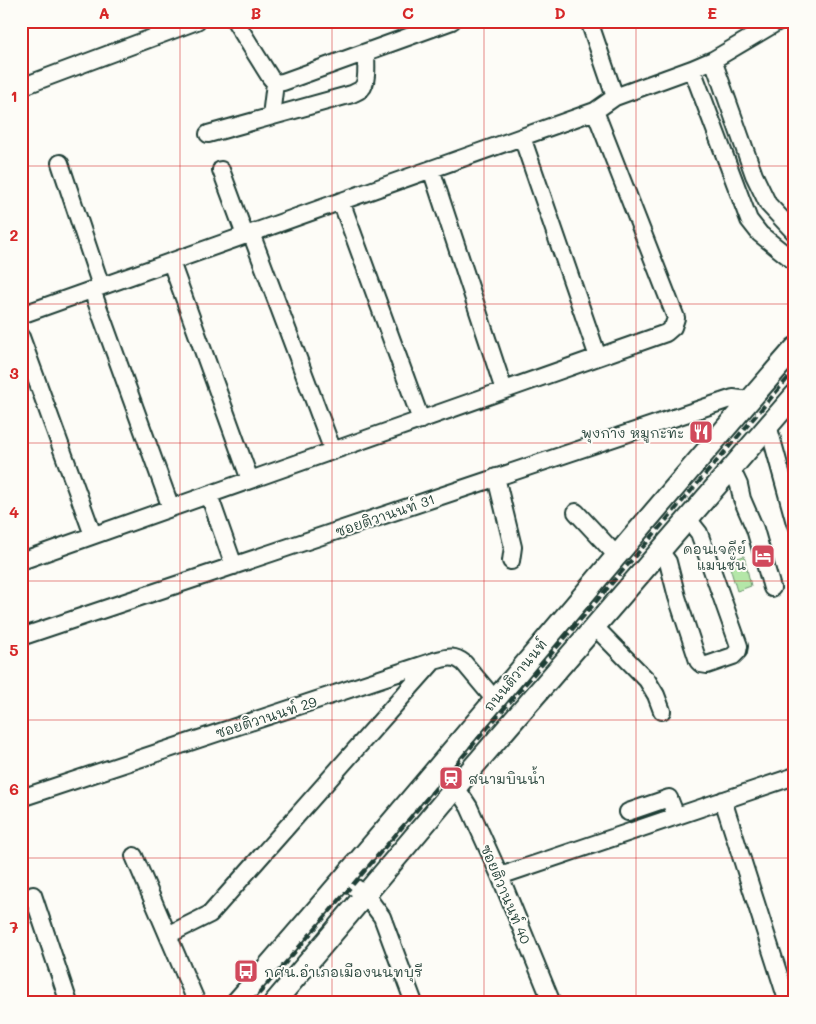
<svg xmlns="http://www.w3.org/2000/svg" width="816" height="1024" font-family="Mali,'Playpen Sans Thai',sans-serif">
<rect width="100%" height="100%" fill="#fdfcf7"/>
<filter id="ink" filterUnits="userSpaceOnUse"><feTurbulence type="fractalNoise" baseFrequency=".02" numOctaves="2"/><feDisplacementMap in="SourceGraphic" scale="10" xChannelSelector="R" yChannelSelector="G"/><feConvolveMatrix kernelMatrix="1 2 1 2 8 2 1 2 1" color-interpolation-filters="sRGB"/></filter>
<g filter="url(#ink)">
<path fill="#b4e7a8" stroke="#6a926e" d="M744,556L751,586L737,591L728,561Z"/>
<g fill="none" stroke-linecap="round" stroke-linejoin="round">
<g stroke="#1f3d34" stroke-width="20">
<path id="minor" d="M235,21L270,77L275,83L283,82L452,21
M589,21L615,97
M713,60L754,175L768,204L795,233
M692,69L749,220L760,234L795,262
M21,87L197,21
M271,116L275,83
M208,134L352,94C355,92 360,91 362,88C368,82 366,61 366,52
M522,137L598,357
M60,163L101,286
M431,169L504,390
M221,170L245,235
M341,201L421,420
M251,233L333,451
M171,262L250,480
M92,290L171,508
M21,315L595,111L615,97L692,69L713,60L779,21
M21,337L93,535
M768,425L795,523
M731,468L739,485L742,499L755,529L772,588
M496,477L513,547L511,561
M209,495L234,566
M576,512L617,556
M660,551L668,562L677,597L698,661L701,664L707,665L733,656L738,651L739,646L699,533L688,519
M21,561L666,333L673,327L676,318L595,111
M595,627L647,680L656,695L662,711
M21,637L733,398L749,400
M456,787L469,807L500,876L552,1003
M21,798L434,661C446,658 453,654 464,663L495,700
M723,800L788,1003
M628,812L669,798L676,816
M134,856L197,1003
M500,876L795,776
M342,879L365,894L382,917L414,1003
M33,895L69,1003
M168,935L210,914L432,663"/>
</g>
<g stroke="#1f3d34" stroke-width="24">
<path id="major" d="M236,1003C425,787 606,564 795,348
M274,1003L456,787L795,395"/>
</g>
<use href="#minor" stroke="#fdfcf7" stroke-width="16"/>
<use href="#major" stroke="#fdfcf7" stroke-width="20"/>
<path stroke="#1f3d34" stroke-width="4" stroke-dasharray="8 4" stroke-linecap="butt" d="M251,1003L795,370"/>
</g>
</g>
<path fill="none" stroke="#d62828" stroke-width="1" stroke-opacity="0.55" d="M180,21V1003M332,21V1003M484,21V1003M636,21V1003M21,166H795M21,304H795M21,443H795M21,581H795M21,720H795M21,858H795"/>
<defs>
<g id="restaurant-square" transform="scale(1.25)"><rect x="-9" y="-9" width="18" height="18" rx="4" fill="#d1495b" stroke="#fdfcf7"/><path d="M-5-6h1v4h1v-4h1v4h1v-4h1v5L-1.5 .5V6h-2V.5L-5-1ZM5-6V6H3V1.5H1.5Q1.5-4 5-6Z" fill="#fff"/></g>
<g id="hotel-square" transform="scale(1.25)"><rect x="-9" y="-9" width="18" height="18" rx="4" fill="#d1495b" stroke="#fdfcf7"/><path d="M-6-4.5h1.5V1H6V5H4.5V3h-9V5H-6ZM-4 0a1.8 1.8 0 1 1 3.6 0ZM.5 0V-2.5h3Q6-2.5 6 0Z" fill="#fff"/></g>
<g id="station-square" transform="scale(1.25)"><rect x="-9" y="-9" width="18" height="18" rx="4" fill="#d1495b" stroke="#fdfcf7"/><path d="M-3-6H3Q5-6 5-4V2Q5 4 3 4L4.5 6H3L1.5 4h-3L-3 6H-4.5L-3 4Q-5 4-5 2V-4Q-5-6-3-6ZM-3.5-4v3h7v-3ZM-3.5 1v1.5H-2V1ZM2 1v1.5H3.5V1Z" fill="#fff"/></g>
<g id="bus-square" transform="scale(1.25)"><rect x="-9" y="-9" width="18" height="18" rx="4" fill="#d1495b" stroke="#fdfcf7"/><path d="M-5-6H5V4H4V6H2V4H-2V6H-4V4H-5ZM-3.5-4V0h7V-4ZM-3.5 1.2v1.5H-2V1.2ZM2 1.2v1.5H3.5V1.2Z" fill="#fff"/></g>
</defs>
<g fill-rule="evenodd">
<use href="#restaurant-square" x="701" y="432"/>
<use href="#hotel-square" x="763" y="556"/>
<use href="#station-square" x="451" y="778"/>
<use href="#bus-square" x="246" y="971"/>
</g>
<g text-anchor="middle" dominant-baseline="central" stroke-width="4" stroke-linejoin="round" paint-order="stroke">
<g font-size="14" fill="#1f3d34" stroke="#fdfcf7" text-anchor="end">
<text x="684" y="432">พุงกาง หมูกะทะ</text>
<text x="746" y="548">ดอนเจดีย์<tspan x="746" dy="16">แมนชั่น</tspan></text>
<text x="468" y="778" text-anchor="start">สนามบินน้ำ</text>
<text x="264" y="971" text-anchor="start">กศน.อำเภอเมืองนนทบุรี</text>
</g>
<g font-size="14" fill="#1f3d34" stroke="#fdfcf7">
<text transform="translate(385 515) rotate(-19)">ซอยติวานนท์ 31</text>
<text transform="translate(515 675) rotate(-50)">ถนนติวานนท์</text>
<text transform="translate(266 717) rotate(-18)">ซอยติวานนท์ 29</text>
<text transform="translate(506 894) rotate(67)">ซอยติวานนท์ 40</text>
</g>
</g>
<rect width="816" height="1024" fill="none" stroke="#fdfcf7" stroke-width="55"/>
<rect x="28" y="28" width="760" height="968" fill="none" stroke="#d62828" stroke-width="2"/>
<g font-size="16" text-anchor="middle" font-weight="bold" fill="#d62828">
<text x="104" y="19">A</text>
<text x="256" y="19">B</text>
<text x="408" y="19">C</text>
<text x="560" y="19">D</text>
<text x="712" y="19">E</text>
<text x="14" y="102">1</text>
<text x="14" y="241">2</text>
<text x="14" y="379">3</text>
<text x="14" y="518">4</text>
<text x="14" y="656">5</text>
<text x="14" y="795">6</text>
<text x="14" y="933">7</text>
</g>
</svg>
